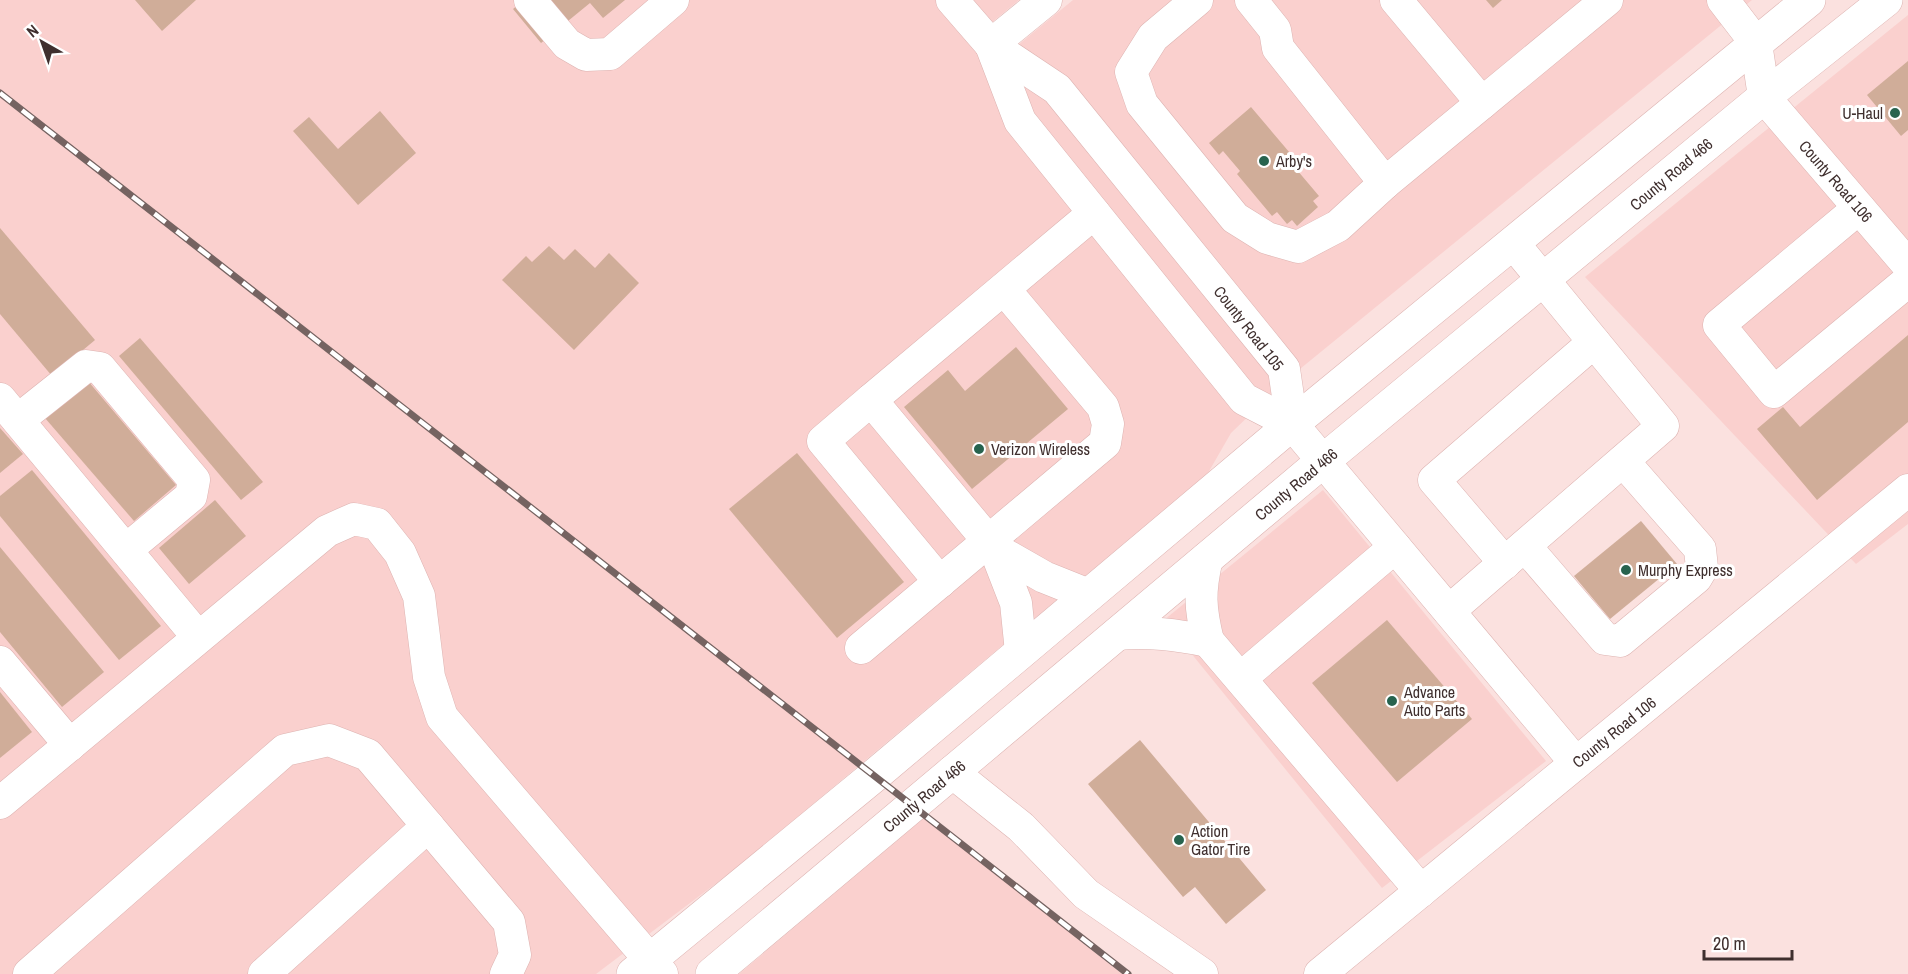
<svg xmlns="http://www.w3.org/2000/svg" width="1908" height="974" viewBox="0 0 1908 974" font-family="'Archivo Narrow',sans-serif">
	<style>
		.built { fill: #fad0ce }
		.building { fill: #d0ad99 }
		.lines { fill: none; stroke-linecap: round; stroke-linejoin: round }
		.minor-casing { stroke: #ddb3b1; stroke-width: 33 }
		.major-casing { stroke: #ddb3b1; stroke-width: 34 }
		.minor { stroke: #fff; stroke-width: 32 }
		.major { stroke: #fff; stroke-width: 33 }
		.rail-casing { stroke: #756361; stroke-width: 7 }
		.rail { stroke: #fff; stroke-width: 4.5; stroke-dasharray: 14; stroke-linecap: butt }
		.poi-dot { fill: #27634e; stroke: #fff; stroke-width: 2 }
		.labels { text-anchor: middle; dominant-baseline: central; stroke-width: 6; stroke-linejoin: round; paint-order: stroke }
		.poi-label { font-size: 16px; fill: #3f2f2e; stroke: #fff; text-anchor: start }
		.street-label { font-size: 16px; fill: #3f2f2e; stroke: #fff }
	</style>
	<rect width="100%" height="100%" fill="#fbe1df"/>
	<g class="built">
		<polygon points="0,0 1019,0 968,42 990,68 1073,0 1752,0 1284,382 1231,433 1208,473 739,866 596,974 0,974"/>
		<polygon points="1908,15 1908,524 1856,564 1585,277"/>
		<polygon points="1323,490 1546,761 1382,888 1164,620"/>
		<polygon points="925,817 1122,974 739,974"/>
	</g>
	<g class="building">
		<polygon points="135,0 196,0 162,31"/>
		<polygon points="524,0 625,0 603,18 590,3 541,43 513,9"/>
		<polygon points="1486,0 1502,0 1493,8"/>
		<polygon points="1908,61 1908,130 1901,136 1867,95"/>
		<polygon points="1251,107 1301,166 1297,170 1319,196 1313,201 1318,207 1297,226 1292,220 1287,224 1277,212 1272,216 1237,174 1240,171 1223,151 1219,155 1209,143"/>
		<polygon points="380,111 416,153 358,205 293,131 309,117 338,149"/>
		<polygon points="0,228 95,340 52,376 0,314"/>
		<polygon points="549,246 564,260 575,249 595,268 609,253 639,283 574,350 502,280 526,256 532,262"/>
		<polygon points="1908,335 1908,422 1817,500 1757,429 1783,407 1800,427"/>
		<polygon points="140,338 263,482 241,500 119,356"/>
		<polygon points="1016,347 1068,409 972,489 904,407 948,370 965,391"/>
		<polygon points="88,381 176,485 134,521 45,418"/>
		<polygon points="0,428 23,454 0,473"/>
		<polygon points="797,453 904,582 837,638 729,509"/>
		<polygon points="32,470 161,626 119,660 0,516 0,496"/>
		<polygon points="215,500 246,536 189,584 159,548"/>
		<polygon points="1641,521 1677,564 1610,619 1574,576"/>
		<polygon points="0,547 104,672 62,707 0,632"/>
		<polygon points="1387,620 1472,719 1397,782 1312,683"/>
		<polygon points="0,692 32,732 0,758"/>
		<polygon points="1140,740 1266,890 1226,924 1195,887 1183,897 1088,784"/>
	</g>
	<g class="lines">
		<g class="minor-casing">
			<g id="minor">
				<polyline points="530,0 567,44 586,55 610,54 673,0"/>
				<polyline points="952,0 991,45 1057,89 1284,369 1292,424"/>
				<polyline points="1197,0 1153,37 1131,72 1142,104 1235,218 1267,238 1298,247 1338,226 1385,183"/>
				<polyline points="1251,0 1275,30 1278,48 1385,183 1607,0"/>
				<polyline points="1396,0 1482,103"/>
				<polyline points="1723,0 1756,43 1764,97 1908,265"/>
				<polyline points="991,45 1020,121 1244,399 1292,424 1576,763"/>
				<polyline points="991,45 1046,0"/>
				<polyline points="1859,208 1719,325 1774,392 1908,281"/>
				<polyline points="0,399 198,637"/>
				<polyline points="871,400 823,441 940,582"/>
				<polyline points="18,420 86,366 100,368 194,480 191,496 126,550"/>
				<polyline points="1525,546 1605,639 1620,641 1696,578 1702,568 1700,549 1623,461"/>
				<polyline points="995,549 871,400 1094,213"/>
				<polyline points="1505,563 1434,480 1594,342"/>
				<polyline points="1449,611 1663,426 1513,243"/>
				<path d="M 1117,634 C 1149,631 1177,635 1208,641 C 1200,608 1199,592 1207,558"/>
				<polyline points="1208,641 1421,891"/>
				<polyline points="861,648 1105,443 1108,424 1103,407 1004,289"/>
				<polyline points="1021,652 1016,603 995,549 1044,577 1089,595"/>
				<polyline points="0,662 70,745"/>
				<polyline points="1241,678 1395,547"/>
				<polyline points="952,772 1021,827 1086,894 1202,974"/>
				<polyline points="0,803 327,531 354,519 377,524 400,553 419,596 429,677 442,717 662,974"/>
				<polyline points="29,974 285,750 329,740 368,755 509,922 515,955 506,974"/>
				<polyline points="264,974 428,826"/>
				<polyline points="1320,974 1908,490"/>
			</g>
		</g>
		<g class="major-casing">
			<g id="major">
				<polyline points="633,974 875,775 1292,424 1809,0"/>
				<polyline points="712,974 1323,461 1764,97 1886,0"/>
			</g>
		</g>
		<use href="#minor" class="minor"/>
		<use href="#major" class="major"/>
		<g class="rail-casing">
			<polyline id="rail" points="0,93 1128,974"/>
		</g>
		<use href="#rail" class="rail"/>
	</g>
	<g class="poi-dot">
		<circle cx="1895" cy="113" r="6"/>
		<circle cx="1264" cy="161" r="6"/>
		<circle cx="979" cy="449" r="6"/>
		<circle cx="1626" cy="570" r="6"/>
		<circle cx="1392" cy="701" r="6"/>
		<circle cx="1179" cy="840" r="6"/>
	</g>
	<g class="labels">
		<g class="poi-label">
			<text x="1883" y="113" text-anchor="end">U-Haul</text>
			<text x="1276" y="161">Arby's</text>
			<text x="991" y="449">Verizon Wireless</text>
			<text x="1638" y="570">Murphy Express</text>
			<text x="1404" y="692">Advance<tspan x="1404" dy="18">Auto Parts</tspan></text>
			<text x="1191" y="831">Action<tspan x="1191" dy="18">Gator Tire</tspan></text>
		</g>
		<g class="street-label">
			<text transform="translate(1671 174) rotate(-40)">County Road 466</text>
			<text transform="translate(1836 181) rotate(49)">County Road 106</text>
			<text transform="translate(1249 328) rotate(52)">County Road 105</text>
			<text transform="translate(1296 484) rotate(-40)">County Road 466</text>
			<text transform="translate(1614 732) rotate(-39)">County Road 106</text>
			<text transform="translate(924 796) rotate(-40)">County Road 466</text>
		</g>
	</g>
	<g transform="translate(42 42) rotate(320)" stroke="#ffffff" stroke-width="4.5" paint-order="stroke">
	<path d="M0-4.5L10 22L0 15L-10 22Z" fill="#3f2f2e"/>
	<text y="-9" font-size="16" font-weight="bold" text-anchor="middle" fill="#3f2f2e">N</text>
	</g>
	<path d="M1704 950v9h88v-9" fill="none" stroke="#3f2f2e" stroke-width="3"/>
	<text x="1713" y="950" font-size="18" fill="#3f2f2e" stroke="#ffffff" stroke-width="4.5" paint-order="stroke">20 m</text>
</svg>
